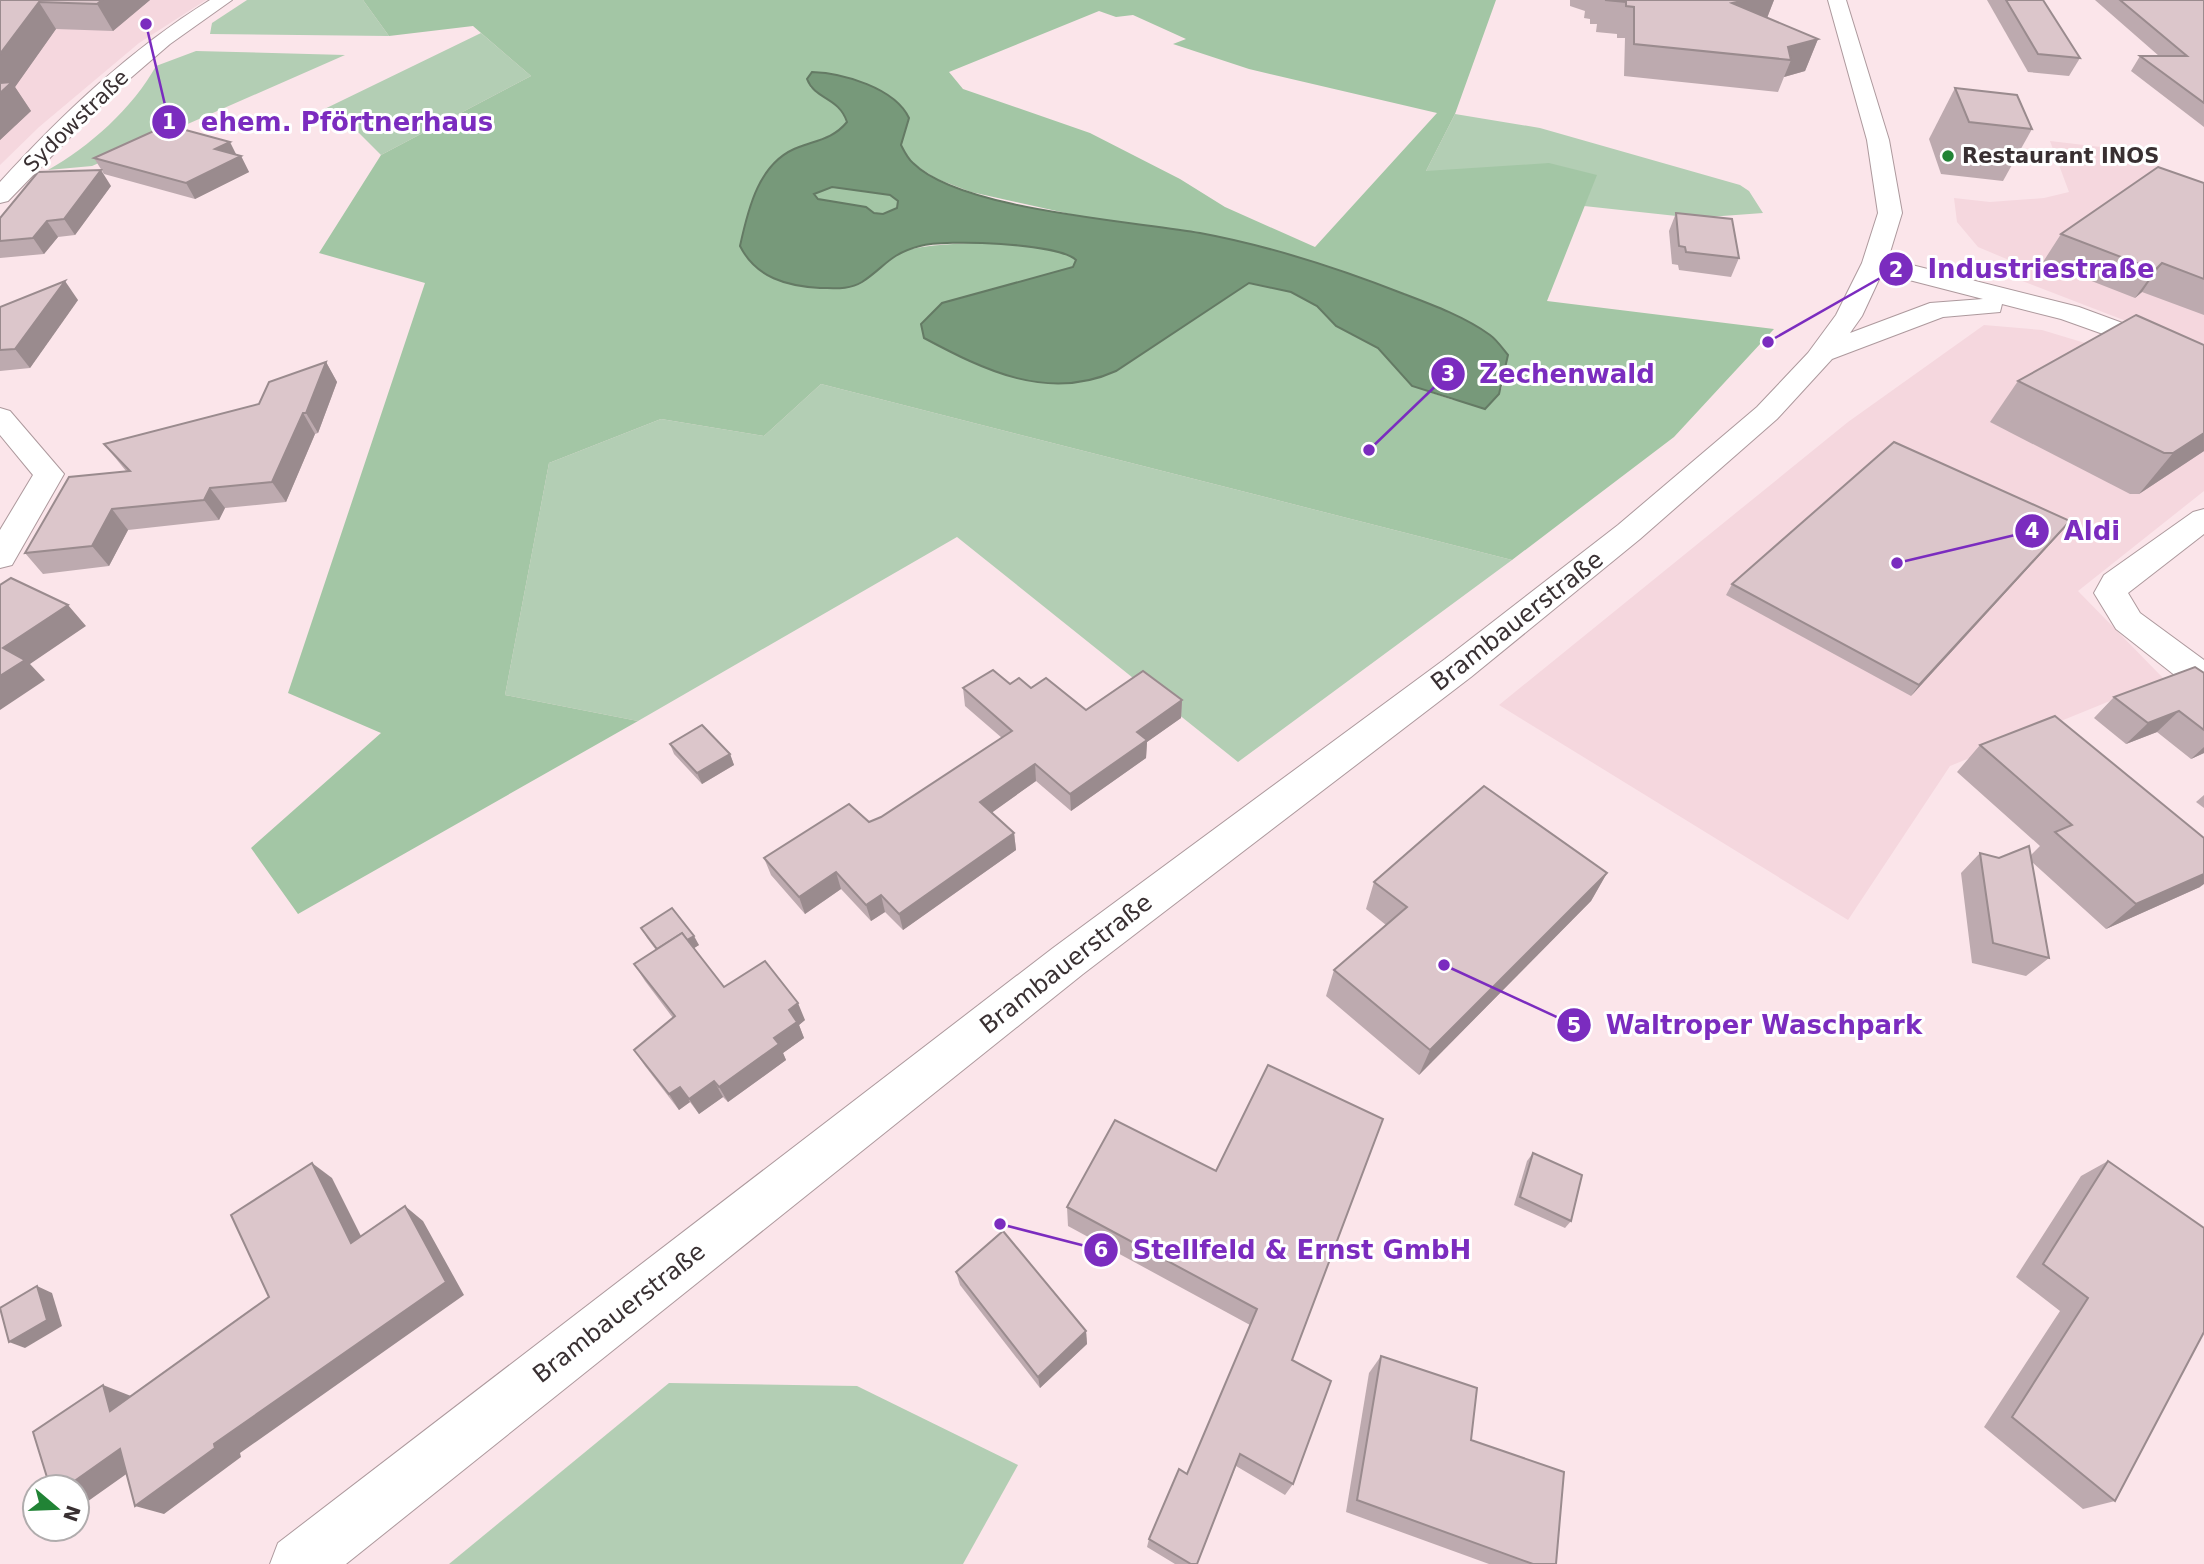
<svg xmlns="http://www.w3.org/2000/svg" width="2204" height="1564" viewBox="0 0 2204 1564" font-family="'DejaVu Sans',sans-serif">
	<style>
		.built { fill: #f5d7de }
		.green { fill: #b3ceb4 }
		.forest { fill: #a3c6a5; fill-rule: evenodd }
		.water { fill: #77997a; stroke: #647a64; stroke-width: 2; fill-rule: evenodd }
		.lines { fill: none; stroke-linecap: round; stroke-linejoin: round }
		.minor-casing { stroke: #ad999d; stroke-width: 2 }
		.secondary-casing { stroke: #ad999d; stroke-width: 2 }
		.minor { fill: #fff; fill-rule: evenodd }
		.secondary { fill: #fff; fill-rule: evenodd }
		.wall { fill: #bdaaaf }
		.shaded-wall { fill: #9a8b8e }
		.building { fill: #dcc6cb; stroke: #9a8b8e; stroke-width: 2 }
		.poi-dot { fill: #218335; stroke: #fff; stroke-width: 2.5 }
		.labels { text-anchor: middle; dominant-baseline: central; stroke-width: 6; stroke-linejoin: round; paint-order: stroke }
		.far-street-label { font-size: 21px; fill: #393032; stroke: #fff }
		.far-poi-label { font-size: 21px; font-weight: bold; fill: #393032; stroke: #fff; text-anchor: start }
		.street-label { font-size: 24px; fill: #393032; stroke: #fff }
		.leader { fill: none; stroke: #7b2cbf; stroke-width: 2.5 }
		.callout-dot { fill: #7b2cbf; stroke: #fff; stroke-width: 2.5 }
		.mark-label { font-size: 21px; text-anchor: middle; font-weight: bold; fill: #fff }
		.callout-label { font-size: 26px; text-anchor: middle; font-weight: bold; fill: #7b2cbf; stroke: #fff; stroke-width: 6; stroke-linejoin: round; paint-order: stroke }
	</style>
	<rect width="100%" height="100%" fill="#fbe5ea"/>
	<g class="built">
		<polygon points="0,0 206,0 139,43 39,127 0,165"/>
		<polygon points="2050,141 2118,149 2171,173 2204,184 2204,351 2017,279 2028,268 1978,247 1957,222 1954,198 1990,202 2044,198 2069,192"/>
		<polygon points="1984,325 2042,330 2188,374 2204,383 2204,491 2078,591 2164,679 1950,766 1848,920 1499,705 1848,422"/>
	</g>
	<g class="green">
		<polygon points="247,0 363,0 389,36 210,34 212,23"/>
		<polygon points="481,33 531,76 381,155 358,132 308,117"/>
		<path d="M 196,51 L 345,55 L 92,166 L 48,170 C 89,147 133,108 156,66 Z"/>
		<polygon points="1455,114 1540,128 1740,185 1749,191 1763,213 1695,218 1584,206 1596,175 1426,171"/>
		<polygon points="821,384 1512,560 1238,762 957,537 638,721 505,695 549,463 661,419 764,436"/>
		<polygon points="669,1383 857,1386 1018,1465 963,1564 449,1564"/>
	</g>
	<g class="forest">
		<path d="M 363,0 L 1496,0 L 1455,114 L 1426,171 L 1549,163 L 1597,175 L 1547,301 L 1774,329 L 1674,437 L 1512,560 L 821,384 L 764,436 L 661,419 L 549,463 L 505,695 L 638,721 L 298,914 L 251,848 L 381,733 L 288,693 L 425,283 L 319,253 L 381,155 L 531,76 L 473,26 L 389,36 ZM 1099,11 L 1116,17 L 1133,15 L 1186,39 L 1173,44 L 1249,69 L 1437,113 L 1315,247 L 1225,207 L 1180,179 L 1090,133 L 963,89 L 949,72 ZM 810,87 L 909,118 L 901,145 L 912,163 L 937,179 L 971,192 L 1097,220 L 1200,233 L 1504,382 L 1499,394 L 1491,403 L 1453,400 L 1412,386 L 1378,348 L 1336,326 L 1317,306 L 1291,292 L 1249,283 L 1232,292 L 1116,371 L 942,303 L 1073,267 L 1077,260 C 1053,238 922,239 893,255 C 882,261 871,274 861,283 L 740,246 C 748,209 759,161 799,147 C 818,140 834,137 847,122 L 842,108 Z"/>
		<polygon points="832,187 890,195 898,201 897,208 883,214 874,213 865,207 818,199 814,194"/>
	</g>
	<path class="water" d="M 812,72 C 843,73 895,88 909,118 L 901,145 C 904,151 908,159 913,163 C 960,210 1132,221 1200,233 C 1270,246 1338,268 1404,294 C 1433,305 1465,317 1490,335 C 1497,340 1503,349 1508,355 L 1499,394 L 1485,409 L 1412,386 L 1378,348 L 1336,326 L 1317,306 L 1291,292 L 1249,283 L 1116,371 C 1048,402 984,370 924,338 L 921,324 L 942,303 L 1073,267 L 1076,260 C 1059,243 945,239 920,246 C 889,254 885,267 862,282 C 849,290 834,288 820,288 C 787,286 756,278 740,246 C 748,209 759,161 799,147 C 818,140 834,138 847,122 C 839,97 815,100 807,79 ZM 832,187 L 890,195 L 898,201 L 897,208 L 883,214 L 874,213 L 866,207 L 818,199 L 814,194 Z"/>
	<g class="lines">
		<g class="minor-casing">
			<g id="minor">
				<path d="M 210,0 L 232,0 L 170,44 L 112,94 L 8,201 L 0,203 L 0,182 C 63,113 131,49 210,0 Z"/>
				<polygon points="0,408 10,411 64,474 12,565 0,568 0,530 33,475 0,435"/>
				<polygon points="2204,509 2204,534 2128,593 2140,613 2204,660 2204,692 2191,688 2116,629 2094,593 2104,575 2193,512"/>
			</g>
		</g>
		<g class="secondary-casing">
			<path id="secondary" d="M 1828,0 L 1846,0 L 1889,140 L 1902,213 L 1888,259 L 2079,307 L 2204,353 L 2204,370 L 2061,319 L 2002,304 L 2000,312 L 1943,317 L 1832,359 L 1777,419 L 1640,539 L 1471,677 L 1083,974 L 346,1564 L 270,1564 L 278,1543 L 1053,948 L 1445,659 L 1618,525 L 1757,407 L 1808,353 L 1836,315 L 1862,263 L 1878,213 L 1867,140 ZM 1882,273 L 1983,299 L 1930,303 L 1850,333 L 1862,316 Z"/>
		</g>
		<use href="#minor" class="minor"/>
		<use href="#secondary" class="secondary"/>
	</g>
	<g class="wall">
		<polygon points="0,0 150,0 113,31 56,29 15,87 31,111 0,140"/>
		<polygon points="1570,0 1774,0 1767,18 1818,39 1805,71 1784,77 1778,92 1624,76 1625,38 1617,38 1617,34 1596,32 1597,24 1590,24 1590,19 1584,18 1585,11 1570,6"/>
		<polygon points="1987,0 2043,0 2080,58 2069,76 2028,72"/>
		<polygon points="2095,0 2204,0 2204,127 2131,71 2140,56 2159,56"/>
		<polygon points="1955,88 2032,129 2003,181 1941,174 1929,139"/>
		<polygon points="237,155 241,156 249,172 195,199 104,174 94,158"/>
		<polygon points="2204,183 2204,315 2142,292 2135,298 2043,262 2061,234"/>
		<polygon points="111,186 75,235 58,237 44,254 0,258 0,218"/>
		<polygon points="1676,213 1739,258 1731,277 1679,270 1678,265 1672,264 1669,231"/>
		<polygon points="78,300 30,368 0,371 0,307"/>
		<polygon points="2204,345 2204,451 2139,494 2130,494 1990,422 2018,381"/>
		<polygon points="326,362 337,382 318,433 315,434 286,502 225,508 219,520 128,530 109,566 43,574 25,553 126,471 104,444 259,404"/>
		<polygon points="2061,532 1911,696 1726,595 1732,584"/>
		<polygon points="2204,673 2204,753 2191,759 2157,732 2126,744 2094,718 2114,697"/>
		<polygon points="1010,684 1031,688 1086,710 1182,700 1181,718 1147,742 1146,758 1071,811 1036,781 992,812 1014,833 1016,850 903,930 885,912 871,921 841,889 805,914 771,875 764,858 869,822 881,817 1002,738 965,706 963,688"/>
		<polygon points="670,744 730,754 734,765 702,784 674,754"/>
		<polygon points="1980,745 2200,887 2106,929 2031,861 2049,958 2026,976 1972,963 1961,873 1980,853 1999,858 2030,856 2040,846 1957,772"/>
		<polygon points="2204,795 2204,808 2196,802"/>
		<polygon points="1607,873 1591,901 1419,1075 1326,996 1334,970 1386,925 1366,909 1374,882"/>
		<polygon points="641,928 699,945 694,948 724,987 805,1020 799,1025 804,1038 783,1053 786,1060 728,1102 723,1097 699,1114 690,1102 679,1110 645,1066 634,1050 673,1018 645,981 634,964 656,950 647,938"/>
		<polygon points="1533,1153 1571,1221 1565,1228 1514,1205 1527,1161"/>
		<polygon points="2108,1161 2115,1501 2083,1509 1984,1427 2060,1311 2016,1277 2081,1176"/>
		<polygon points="1216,1171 1292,1360 1293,1484 1285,1495 1236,1466 1197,1564 1175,1564 1147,1547 1149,1539 1187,1474 1250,1325 1068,1226 1067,1207"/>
		<polygon points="956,1272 1086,1331 1087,1344 1040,1388 960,1285"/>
		<polygon points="1381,1356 1471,1440 1556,1564 1489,1564 1346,1512 1369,1373"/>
	</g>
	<g class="shaded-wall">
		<polygon points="102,0 150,0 113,31 97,4"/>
		<polygon points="1746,0 1774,0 1765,23 1732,3"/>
		<polygon points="39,2 56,29 15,87 31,111 0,140 0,54"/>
		<polygon points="1818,39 1805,71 1784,77 1791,60 1788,47"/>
		<polygon points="230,142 238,158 215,149"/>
		<polygon points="241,156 249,172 195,199 186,183"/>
		<polygon points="101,170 111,186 75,235 64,219"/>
		<polygon points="47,221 58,237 44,254 33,238"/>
		<polygon points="2162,263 2142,292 2135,298 2155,270"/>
		<polygon points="65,281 78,300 30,368 15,349"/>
		<polygon points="326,362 337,382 318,433 306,413"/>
		<polygon points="303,413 315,434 286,502 272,482"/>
		<polygon points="2204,433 2204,451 2139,494 2173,453"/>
		<polygon points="210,488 225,508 219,520 204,500"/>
		<polygon points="112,509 128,530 109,566 92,546"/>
		<polygon points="2070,521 2061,532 1911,696 1919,685"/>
		<polygon points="68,605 86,626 30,664 45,680 0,710 0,676 3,648"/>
		<polygon points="1182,700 1181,718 1147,742 1146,758 1071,811 1070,794 1137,732"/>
		<polygon points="2179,711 2157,732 2126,744 2148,723"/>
		<polygon points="2204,747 2204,753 2191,759"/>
		<polygon points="730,754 734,765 702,784 697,773"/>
		<polygon points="1035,764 1036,781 983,819 980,802"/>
		<polygon points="1014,833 1016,850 903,930 899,914"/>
		<polygon points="836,872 841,889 805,914 799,897"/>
		<polygon points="1607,873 1591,901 1419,1075 1430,1050"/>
		<polygon points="2204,874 2204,884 2200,887 2106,929 2136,904"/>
		<polygon points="881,895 885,912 871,921 866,905"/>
		<polygon points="694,936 699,945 667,965 662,955"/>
		<polygon points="798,1003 805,1020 799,1025 804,1038 783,1053 786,1060 728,1102 719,1087 774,1038 789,1010"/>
		<polygon points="714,1081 723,1097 699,1114 689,1099"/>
		<polygon points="680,1087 690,1102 679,1110 669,1094"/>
		<polygon points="312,1163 332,1178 371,1256 351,1243"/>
		<polygon points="405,1206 423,1221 464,1295 240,1453 241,1457 164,1514 135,1506 214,1444"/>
		<polygon points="37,1286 52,1293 62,1326 25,1348 9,1342"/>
		<polygon points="1086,1331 1087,1344 1040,1388 1038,1377"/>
		<polygon points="103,1385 131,1396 110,1411"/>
		<polygon points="120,1449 149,1458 84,1504 77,1502 77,1487 66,1487"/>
	</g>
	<g class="building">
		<polygon points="0,0 102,0 97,4 39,2 0,54"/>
		<polygon points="1605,0 1746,0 1732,3 1818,39 1788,47 1791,60 1634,44 1634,7 1626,6 1626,2"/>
		<polygon points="2006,0 2043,0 2080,58 2038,54"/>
		<polygon points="2120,0 2204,0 2204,103 2140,56 2187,56"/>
		<polygon points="12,82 0,93 0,83"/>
		<polygon points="1955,88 2017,95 2032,129 1969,122"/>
		<polygon points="167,125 230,142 215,149 241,156 186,183 94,158"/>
		<polygon points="2158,167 2204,183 2204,279 2162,263 2155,270 2061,234"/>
		<polygon points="101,170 64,219 47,221 33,238 0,241 0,218 38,172"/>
		<polygon points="1676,213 1732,219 1739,258 1686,252 1685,247 1679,246"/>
		<polygon points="65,281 15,349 0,350 0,307"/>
		<polygon points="2136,315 2204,345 2204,433 2173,453 2164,453 2018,381"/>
		<polygon points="326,362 306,413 303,413 272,482 210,488 204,500 112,509 92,546 25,553 69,477 130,471 104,444 259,404 269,382"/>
		<polygon points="1894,442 2070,521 1919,685 1732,584"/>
		<polygon points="11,578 68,605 3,648 25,660 0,676 0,585"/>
		<polygon points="2195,667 2204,673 2204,730 2179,711 2148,723 2114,697"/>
		<polygon points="993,670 1010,684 1019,678 1031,688 1046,678 1086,710 1143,671 1182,700 1137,732 1147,740 1070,794 1035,764 980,802 1014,833 899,914 881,895 866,905 836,872 799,897 764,858 849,804 869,822 881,817 1012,731 963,688"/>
		<polygon points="2055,716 2204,838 2204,874 2136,904 2055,832 2072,825 1980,745"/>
		<polygon points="702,725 730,754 697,773 670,744"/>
		<polygon points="1484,786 1607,873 1430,1050 1334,970 1407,907 1374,882"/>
		<polygon points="2029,846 2049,958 1993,943 1980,853 1999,858"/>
		<polygon points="672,908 694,936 687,940 682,933 657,949 641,928"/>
		<polygon points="682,933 724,987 765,961 798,1003 789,1010 797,1022 774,1038 779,1044 719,1087 714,1081 689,1099 680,1087 669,1094 634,1050 675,1016 634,964"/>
		<polygon points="1268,1065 1383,1119 1292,1360 1331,1381 1293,1484 1240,1454 1197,1564 1191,1564 1149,1539 1179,1469 1187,1474 1257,1309 1067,1207 1115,1120 1216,1171"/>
		<polygon points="1533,1153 1582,1175 1571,1221 1520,1197"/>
		<polygon points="2108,1161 2204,1228 2204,1332 2115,1501 2012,1417 2088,1298 2043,1264"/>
		<polygon points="312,1163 351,1243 405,1206 446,1282 214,1444 215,1448 135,1506 120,1449 66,1487 50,1487 33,1432 103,1385 110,1411 269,1297 231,1215"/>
		<polygon points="1003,1231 1086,1331 1038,1377 956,1272"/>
		<polygon points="37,1286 47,1320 9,1342 0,1308"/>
		<polygon points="1381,1356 1477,1388 1471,1440 1564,1472 1556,1564 1533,1564 1357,1500"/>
	</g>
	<circle class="poi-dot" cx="1948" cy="156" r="7"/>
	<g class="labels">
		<g class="far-street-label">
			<text transform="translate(76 121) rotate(-44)">Sydowstraße</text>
		</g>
		<g class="far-poi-label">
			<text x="1962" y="156">Restaurant INOS</text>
		</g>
		<g class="street-label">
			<text transform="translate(1517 621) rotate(-38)">Brambauerstraße</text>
			<text transform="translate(1066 964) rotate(-38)">Brambauerstraße</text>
			<text transform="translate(619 1313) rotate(-38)">Brambauerstraße</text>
		</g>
	</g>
	<path class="leader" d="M146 24L169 122M1768 342L1896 269M1369 450L1448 374M1897 563L2032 531M1444 965L1574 1025M1000 1224L1101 1250"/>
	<g class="callout-dot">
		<circle cx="146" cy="24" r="7"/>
		<circle cx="1768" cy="342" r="7"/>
		<circle cx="1369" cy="450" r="7"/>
		<circle cx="1897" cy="563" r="7"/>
		<circle cx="1444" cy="965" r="7"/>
		<circle cx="1000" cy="1224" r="7"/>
		<circle cx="169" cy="122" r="18"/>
		<circle cx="1896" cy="269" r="18"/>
		<circle cx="1448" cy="374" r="18"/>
		<circle cx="2032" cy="531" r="18"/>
		<circle cx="1574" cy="1025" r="18"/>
		<circle cx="1101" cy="1250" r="18"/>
	</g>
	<g class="mark-label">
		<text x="169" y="129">1</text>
		<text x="1896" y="277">2</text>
		<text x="1448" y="381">3</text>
		<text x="2032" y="538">4</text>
		<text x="1574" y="1033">5</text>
		<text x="1101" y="1257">6</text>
	</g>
	<g class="callout-label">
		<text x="347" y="131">ehem. Pförtnerhaus</text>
		<text x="2041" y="278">Industriestraße</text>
		<text x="1567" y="383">Zechenwald</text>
		<text x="2092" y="540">Aldi</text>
		<text x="1764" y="1034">Waltroper Waschpark</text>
		<text x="1302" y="1259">Stellfeld &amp; Ernst GmbH</text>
	</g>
	<g transform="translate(56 1508) rotate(109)"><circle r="33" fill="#ffffff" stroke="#b0acad" stroke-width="2"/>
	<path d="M0-5L12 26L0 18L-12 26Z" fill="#218335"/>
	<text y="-10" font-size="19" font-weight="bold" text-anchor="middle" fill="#393032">N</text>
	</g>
</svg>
